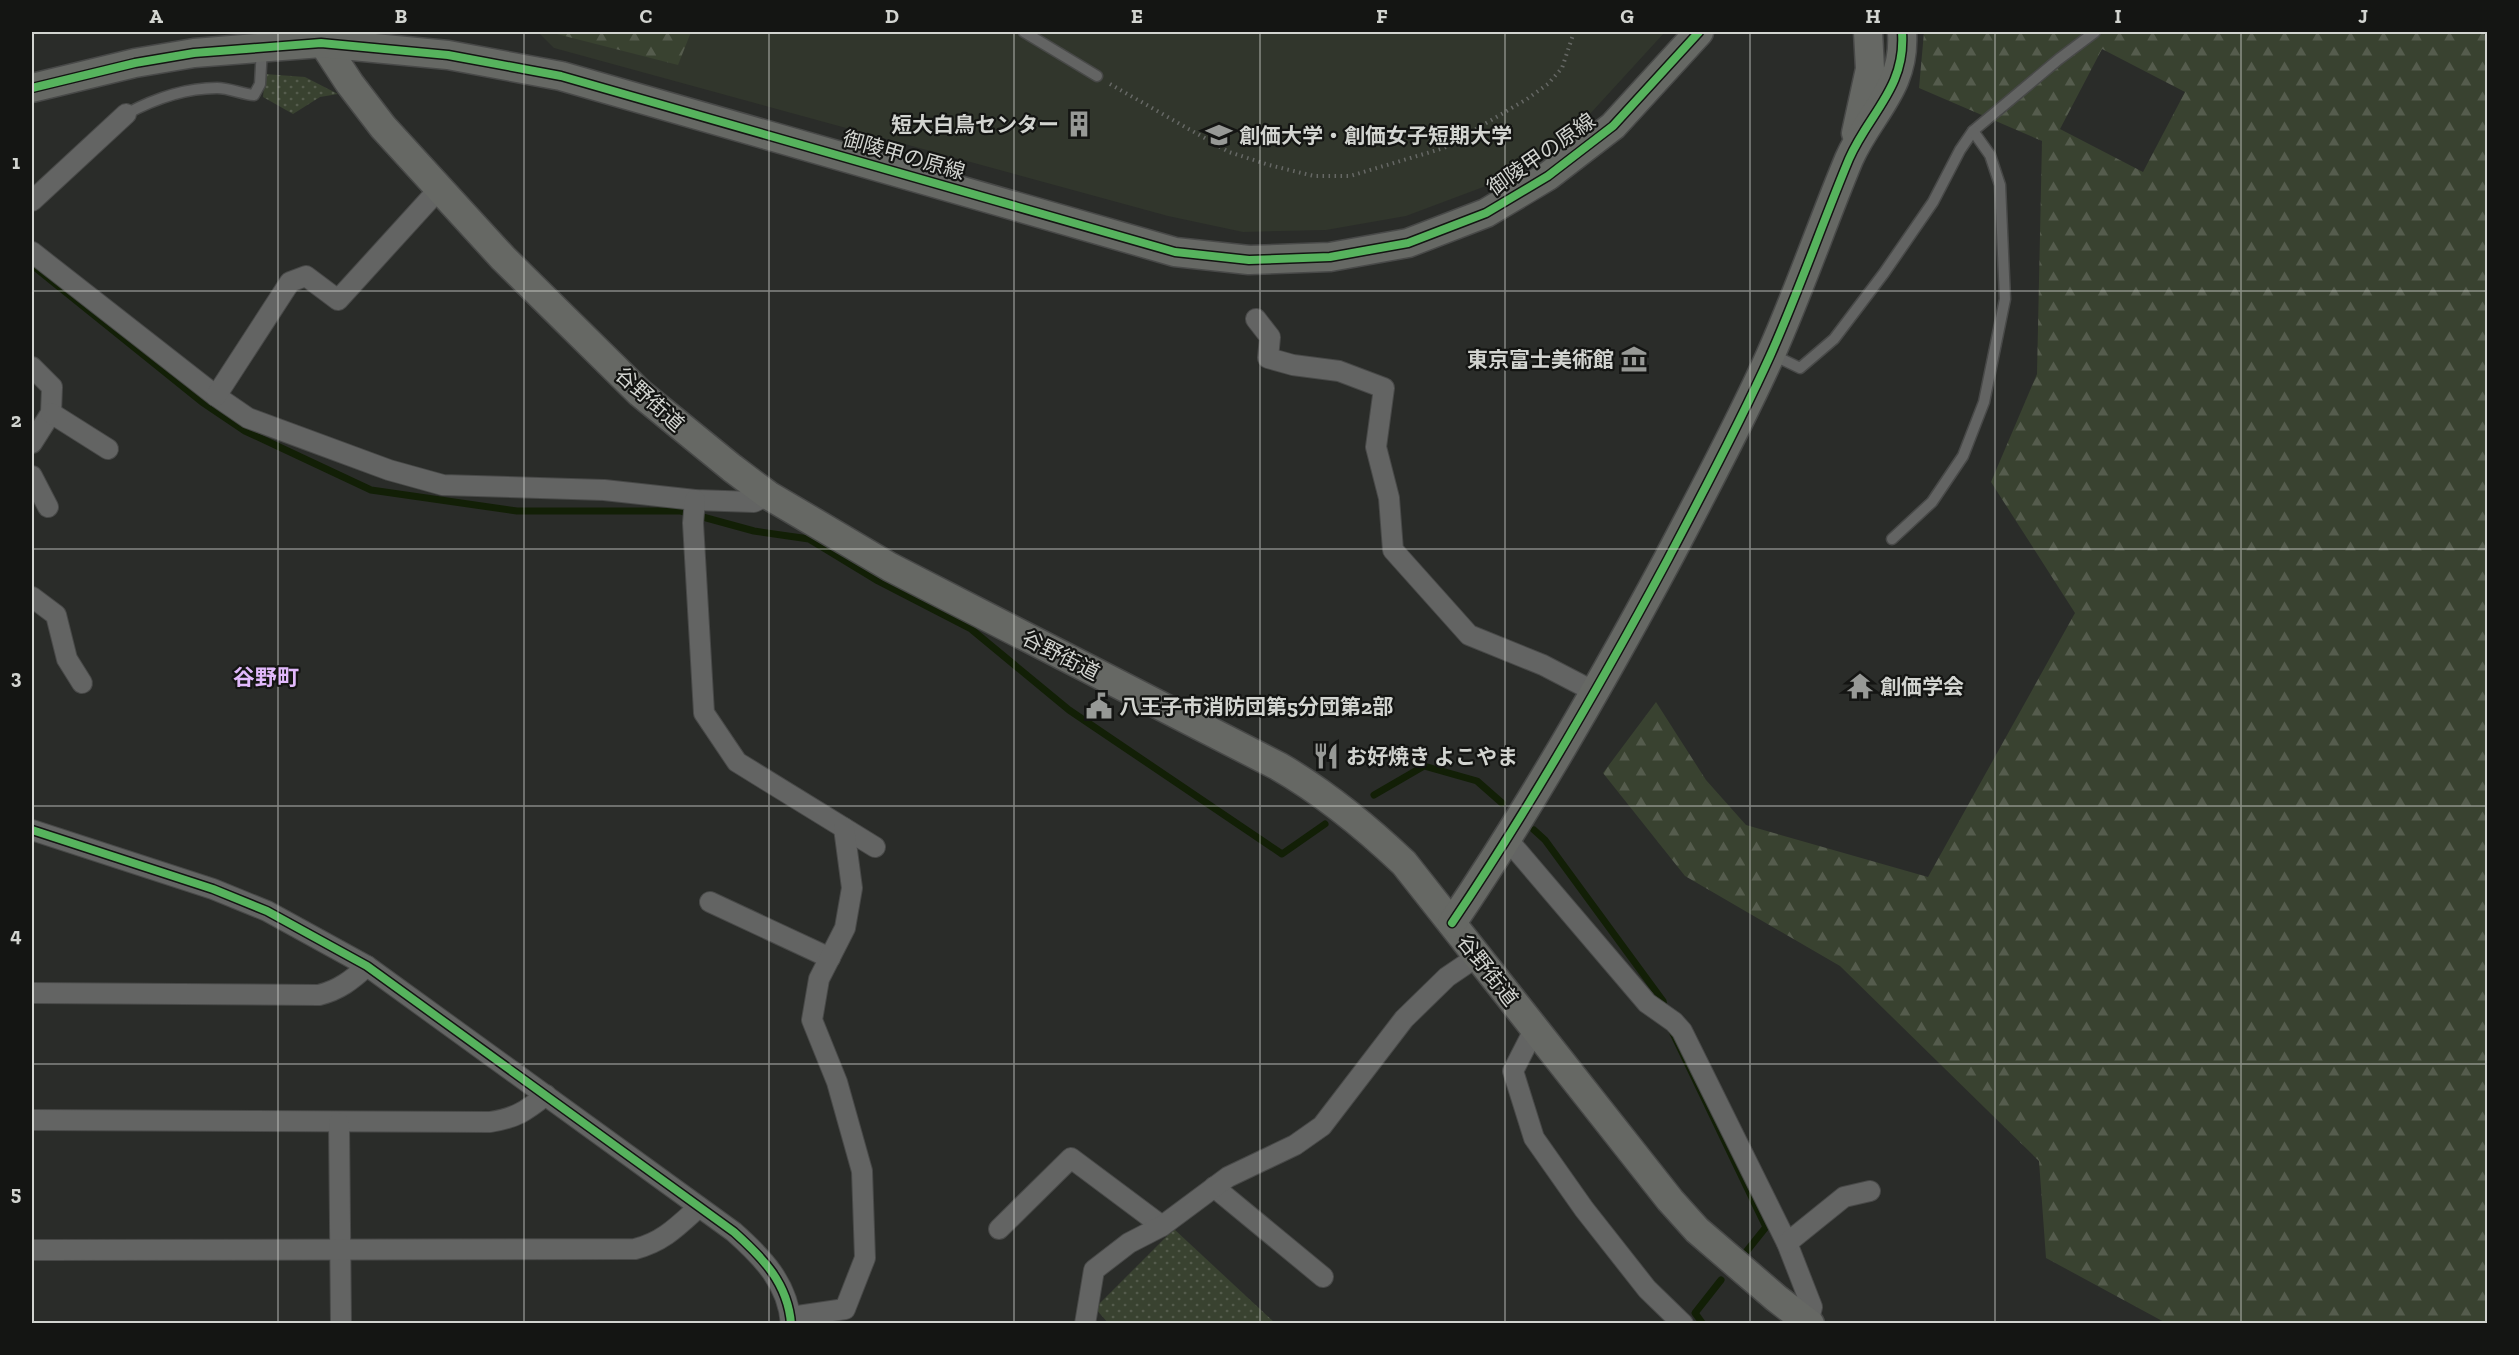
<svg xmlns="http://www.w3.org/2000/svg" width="2519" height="1355" viewBox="0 0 2519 1355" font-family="'Zilla Slab','Noto Sans JP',serif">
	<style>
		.built { fill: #31362c }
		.grass { fill: url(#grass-dots) }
		.forest { fill: url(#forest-firs); fill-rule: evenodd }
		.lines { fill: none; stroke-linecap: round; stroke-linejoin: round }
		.stream { stroke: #121f06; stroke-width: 7 }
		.lane-casing { stroke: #484948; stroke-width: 13 }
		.street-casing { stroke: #484948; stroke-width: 22 }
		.secondary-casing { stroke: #484948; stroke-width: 31 }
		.path { stroke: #666865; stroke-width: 4; stroke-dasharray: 1.5 4.5; stroke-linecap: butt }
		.lane { stroke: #636463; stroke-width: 10 }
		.street { stroke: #636463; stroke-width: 20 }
		.secondary { stroke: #666864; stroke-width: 28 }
		.cycleway-casing { stroke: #141513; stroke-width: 11 }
		.cycleway { stroke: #56b35d; stroke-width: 8 }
		.grid { fill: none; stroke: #d2d4d0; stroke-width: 1.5; stroke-opacity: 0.55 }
		.labels { text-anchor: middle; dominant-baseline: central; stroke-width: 4.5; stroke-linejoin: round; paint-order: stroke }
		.poi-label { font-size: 21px; font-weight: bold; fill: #d2d4d0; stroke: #141513; text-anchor: start }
		.street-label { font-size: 21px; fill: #d2d4d0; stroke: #141513 }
		.neighbourhood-label { font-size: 22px; font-weight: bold; fill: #e1b9fb; stroke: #141513 }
		.neatline { fill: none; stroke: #d2d4d0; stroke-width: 2 }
		.grid-label { font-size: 20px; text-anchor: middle; font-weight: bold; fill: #d2d4d0 }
	</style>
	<defs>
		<pattern id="grass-dots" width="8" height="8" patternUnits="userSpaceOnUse" patternTransform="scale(1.5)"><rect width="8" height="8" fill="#394230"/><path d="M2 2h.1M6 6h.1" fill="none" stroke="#555c4d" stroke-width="1.8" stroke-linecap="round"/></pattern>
		<pattern id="forest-firs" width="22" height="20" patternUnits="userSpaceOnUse" patternTransform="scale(1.5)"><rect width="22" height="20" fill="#394230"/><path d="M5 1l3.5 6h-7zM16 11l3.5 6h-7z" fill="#555c4d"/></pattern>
	</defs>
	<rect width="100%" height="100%" fill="#2a2c29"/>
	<polygon class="built" points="538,32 1665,32 1589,115 1537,156 1486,186 1406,216 1326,230 1243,232 1168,216 554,48"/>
	<g class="grass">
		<polygon points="265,74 305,77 338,94 320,97 293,114 263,97"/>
		<polygon points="1174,1229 1275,1323 1108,1323 1095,1308"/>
	</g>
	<g class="forest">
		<polygon points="549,32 691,32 678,65"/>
		<path d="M 1924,32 L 2487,32 L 2487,1323 L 2166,1323 L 2046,1258 L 2039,1161 L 1840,966 L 1685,876 L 1603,773 L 1656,702 L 1706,780 L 1746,825 L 1928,877 L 2075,613 L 1991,482 L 2037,374 L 2042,141 L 1919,88 ZM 2102,49 L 2185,92 L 2143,172 L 2060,129 Z"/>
	</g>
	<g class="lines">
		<g class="stream">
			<polyline points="32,265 202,402 245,431 371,490 517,511 681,511 754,531 809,539 878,581 971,629 1069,710 1282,854 1325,824"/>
			<polyline points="1374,795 1424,766 1477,781 1502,803"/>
			<polyline points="1534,830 1545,840 1663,1001 1665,1011"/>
			<polyline points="1669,1025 1766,1227 1746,1252"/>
			<polyline points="1703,1324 1695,1313 1721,1280"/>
		</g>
		<g class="lane-casing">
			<g id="lane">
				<polyline points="1024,32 1097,76"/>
				<path d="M 126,114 C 154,99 184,88 217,88 C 229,88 242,94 254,95 L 260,84 L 262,48"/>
				<polyline points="1771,354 1800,368 1834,339 1884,273 1933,202 1960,150 1973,131 2059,59 2095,32"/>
				<polyline points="1892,539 1932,502 1963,456 1984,402 2005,299 2000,185 1990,155 1973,131"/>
			</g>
		</g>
		<g class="street-casing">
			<g id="street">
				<polyline points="32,201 126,114"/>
				<polyline points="32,252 216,396 248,418 389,470 443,485 604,490 695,500 754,502 768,495"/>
				<polyline points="1256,319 1270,337 1268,358 1293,365 1339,371 1384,388 1376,447 1389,498 1393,550 1469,635 1543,665 1595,692"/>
				<polyline points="32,367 52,387 51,413 32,443"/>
				<polyline points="216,396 290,282 306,276 338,300 439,189"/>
				<polyline points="51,413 108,449"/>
				<polyline points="32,476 48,507"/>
				<polyline points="695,500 693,523 704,713 737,762 875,847"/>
				<polyline points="32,597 56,615 67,659 82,683"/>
				<path d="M 32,830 L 213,889 L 267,911 L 367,966 L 734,1232 C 762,1257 788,1283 791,1324"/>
				<polyline points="1508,840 1647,1003 1674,1022 1682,1031 1787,1243 1812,1307 1808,1324"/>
				<polyline points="710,902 830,958"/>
				<path d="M 32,993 L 319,995 C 339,990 352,980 367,966"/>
				<polyline points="1534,1030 1513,1071 1534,1138 1584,1209 1647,1289 1683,1324"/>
				<path d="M 32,1120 L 490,1122 C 516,1118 526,1111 546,1095"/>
				<polyline points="339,1123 341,1324"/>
				<polyline points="1214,1187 1323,1277"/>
				<polyline points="999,1229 1071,1158 1162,1226"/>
				<polyline points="1787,1243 1844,1197 1870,1191"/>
				<path d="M 32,1250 L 635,1249 C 663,1242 678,1226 699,1207"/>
				<polyline points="791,1317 845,1309 865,1258 862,1171 837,1082 812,1020 819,979 845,928 852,888 844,828"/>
				<polyline points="1085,1324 1094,1270 1129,1243 1162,1226 1228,1177 1295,1145 1322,1126 1404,1019 1447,977 1478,956"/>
			</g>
		</g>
		<g class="secondary-casing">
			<g id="secondary">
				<path d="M 316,32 L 350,84 L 383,127 L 503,258 L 640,393 L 732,468 L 768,495 L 890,567 L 1278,766 C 1325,793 1364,825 1404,863 L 1670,1200 L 1697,1230 L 1776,1298 L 1810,1324"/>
				<polyline points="32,88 135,63 194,53 321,43 448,55 561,76 1175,252 1249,260 1330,257 1408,243 1486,213 1548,176 1613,126 1699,32"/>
				<polyline points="1856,133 1870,69 1868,32"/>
				<path d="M 1452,923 C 1531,806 1601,684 1668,559 C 1703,492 1739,425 1770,356 C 1799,291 1822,224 1849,159 C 1869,113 1906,88 1902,32"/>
			</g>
		</g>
		<polyline class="path" points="1110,84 1229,152 1269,165 1314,176 1350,176 1444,148 1527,99 1548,84 1562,68 1574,32"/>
		<use href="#lane" class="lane"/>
		<use href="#street" class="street"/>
		<use href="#secondary" class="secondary"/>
		<g class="cycleway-casing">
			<g id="cycleway">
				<polyline points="32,88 135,63 194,53 321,43 448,55 561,76 1175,252 1249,260 1330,257 1408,243 1486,213 1548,176 1613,126 1699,32"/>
				<path d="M 32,830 L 213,889 L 267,911 L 367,966 L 734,1232 C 762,1257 788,1283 791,1324"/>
				<path d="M 1452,923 C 1531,806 1601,684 1668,559 C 1703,492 1739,425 1770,356 C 1799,291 1822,224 1849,159 C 1869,113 1906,88 1902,32"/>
			</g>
		</g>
		<use href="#cycleway" class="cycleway"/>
	</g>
	<path class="grid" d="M 278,32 L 278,1324M 524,32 L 524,1324M 769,32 L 769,1324M 1014,32 L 1014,1324M 1260,32 L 1260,1324M 1505,32 L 1505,1324M 1750,32 L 1750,1324M 1995,32 L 1995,1324M 2241,32 L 2241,1324M 32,291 L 2488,291M 32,549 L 2488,549M 32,806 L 2488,806M 32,1064 L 2488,1064"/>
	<defs>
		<g id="building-bare" transform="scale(2.07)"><path d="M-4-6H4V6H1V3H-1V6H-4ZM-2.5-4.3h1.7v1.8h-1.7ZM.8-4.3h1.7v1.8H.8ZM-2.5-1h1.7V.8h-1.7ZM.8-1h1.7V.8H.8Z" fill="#979996" stroke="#141513" stroke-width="2.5" paint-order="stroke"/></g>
		<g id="university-bare" transform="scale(2.07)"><path d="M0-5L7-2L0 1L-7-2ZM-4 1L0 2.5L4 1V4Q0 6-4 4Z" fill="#979996" stroke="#141513" stroke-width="2.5" paint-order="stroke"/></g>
		<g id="museum-bare" transform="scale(2.07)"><path d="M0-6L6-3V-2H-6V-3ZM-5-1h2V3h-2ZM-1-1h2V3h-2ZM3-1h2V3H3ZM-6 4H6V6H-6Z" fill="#979996" stroke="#141513" stroke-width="2.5" paint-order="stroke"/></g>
		<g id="temple-bare" transform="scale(2.07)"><path d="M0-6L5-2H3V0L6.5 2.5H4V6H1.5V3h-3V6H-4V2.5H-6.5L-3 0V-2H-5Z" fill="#979996" stroke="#141513" stroke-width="2.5" paint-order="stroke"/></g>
		<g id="civic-bare" transform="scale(2.07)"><path d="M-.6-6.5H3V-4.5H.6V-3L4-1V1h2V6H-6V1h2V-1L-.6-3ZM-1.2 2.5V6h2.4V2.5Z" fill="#979996" stroke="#141513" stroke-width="2.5" paint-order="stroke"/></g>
		<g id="restaurant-bare" transform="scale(2.07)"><path d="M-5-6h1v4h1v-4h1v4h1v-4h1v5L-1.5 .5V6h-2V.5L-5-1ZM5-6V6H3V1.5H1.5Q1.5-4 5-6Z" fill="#979996" stroke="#141513" stroke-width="2.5" paint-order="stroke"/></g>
	</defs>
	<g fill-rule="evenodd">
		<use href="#building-bare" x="1079" y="124"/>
		<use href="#university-bare" x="1219" y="135"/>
		<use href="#museum-bare" x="1634" y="359"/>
		<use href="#temple-bare" x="1860" y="686"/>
		<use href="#civic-bare" x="1099" y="706"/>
		<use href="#restaurant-bare" x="1326" y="756"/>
	</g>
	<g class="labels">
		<g class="poi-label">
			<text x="1059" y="124" text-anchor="end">短大白鳥センター</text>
			<text x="1239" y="135">創価大学・創価女子短期大学</text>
			<text x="1614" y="359" text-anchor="end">東京富士美術館</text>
			<text x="1880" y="686">創価学会</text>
			<text x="1119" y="706">八王子市消防団第5分団第2部</text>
			<text x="1346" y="756">お好焼き よこやま</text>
		</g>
		<g class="street-label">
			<text transform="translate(1541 154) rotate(-35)">御陵甲の原線</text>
			<text transform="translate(904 155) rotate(16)">御陵甲の原線</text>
			<text transform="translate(650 399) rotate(42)">谷野街道</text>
			<text transform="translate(1061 655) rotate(27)">谷野街道</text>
			<text transform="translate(1488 970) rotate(52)">谷野街道</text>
		</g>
		<g class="neighbourhood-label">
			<text x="266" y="677">谷野町</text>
		</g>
	</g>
	<rect width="2519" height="1355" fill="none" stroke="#141513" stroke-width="66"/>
	<rect x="33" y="33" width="2453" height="1289" class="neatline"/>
	<g class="grid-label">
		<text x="156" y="23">A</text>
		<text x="401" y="23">B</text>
		<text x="646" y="23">C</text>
		<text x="892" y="23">D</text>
		<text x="1137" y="23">E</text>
		<text x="1382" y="23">F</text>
		<text x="1627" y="23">G</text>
		<text x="1873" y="23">H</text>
		<text x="2118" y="23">I</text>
		<text x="2363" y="23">J</text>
		<text x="16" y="169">1</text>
		<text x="16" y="427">2</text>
		<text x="16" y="684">3</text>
		<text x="16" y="942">4</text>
		<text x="16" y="1200">5</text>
	</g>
</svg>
